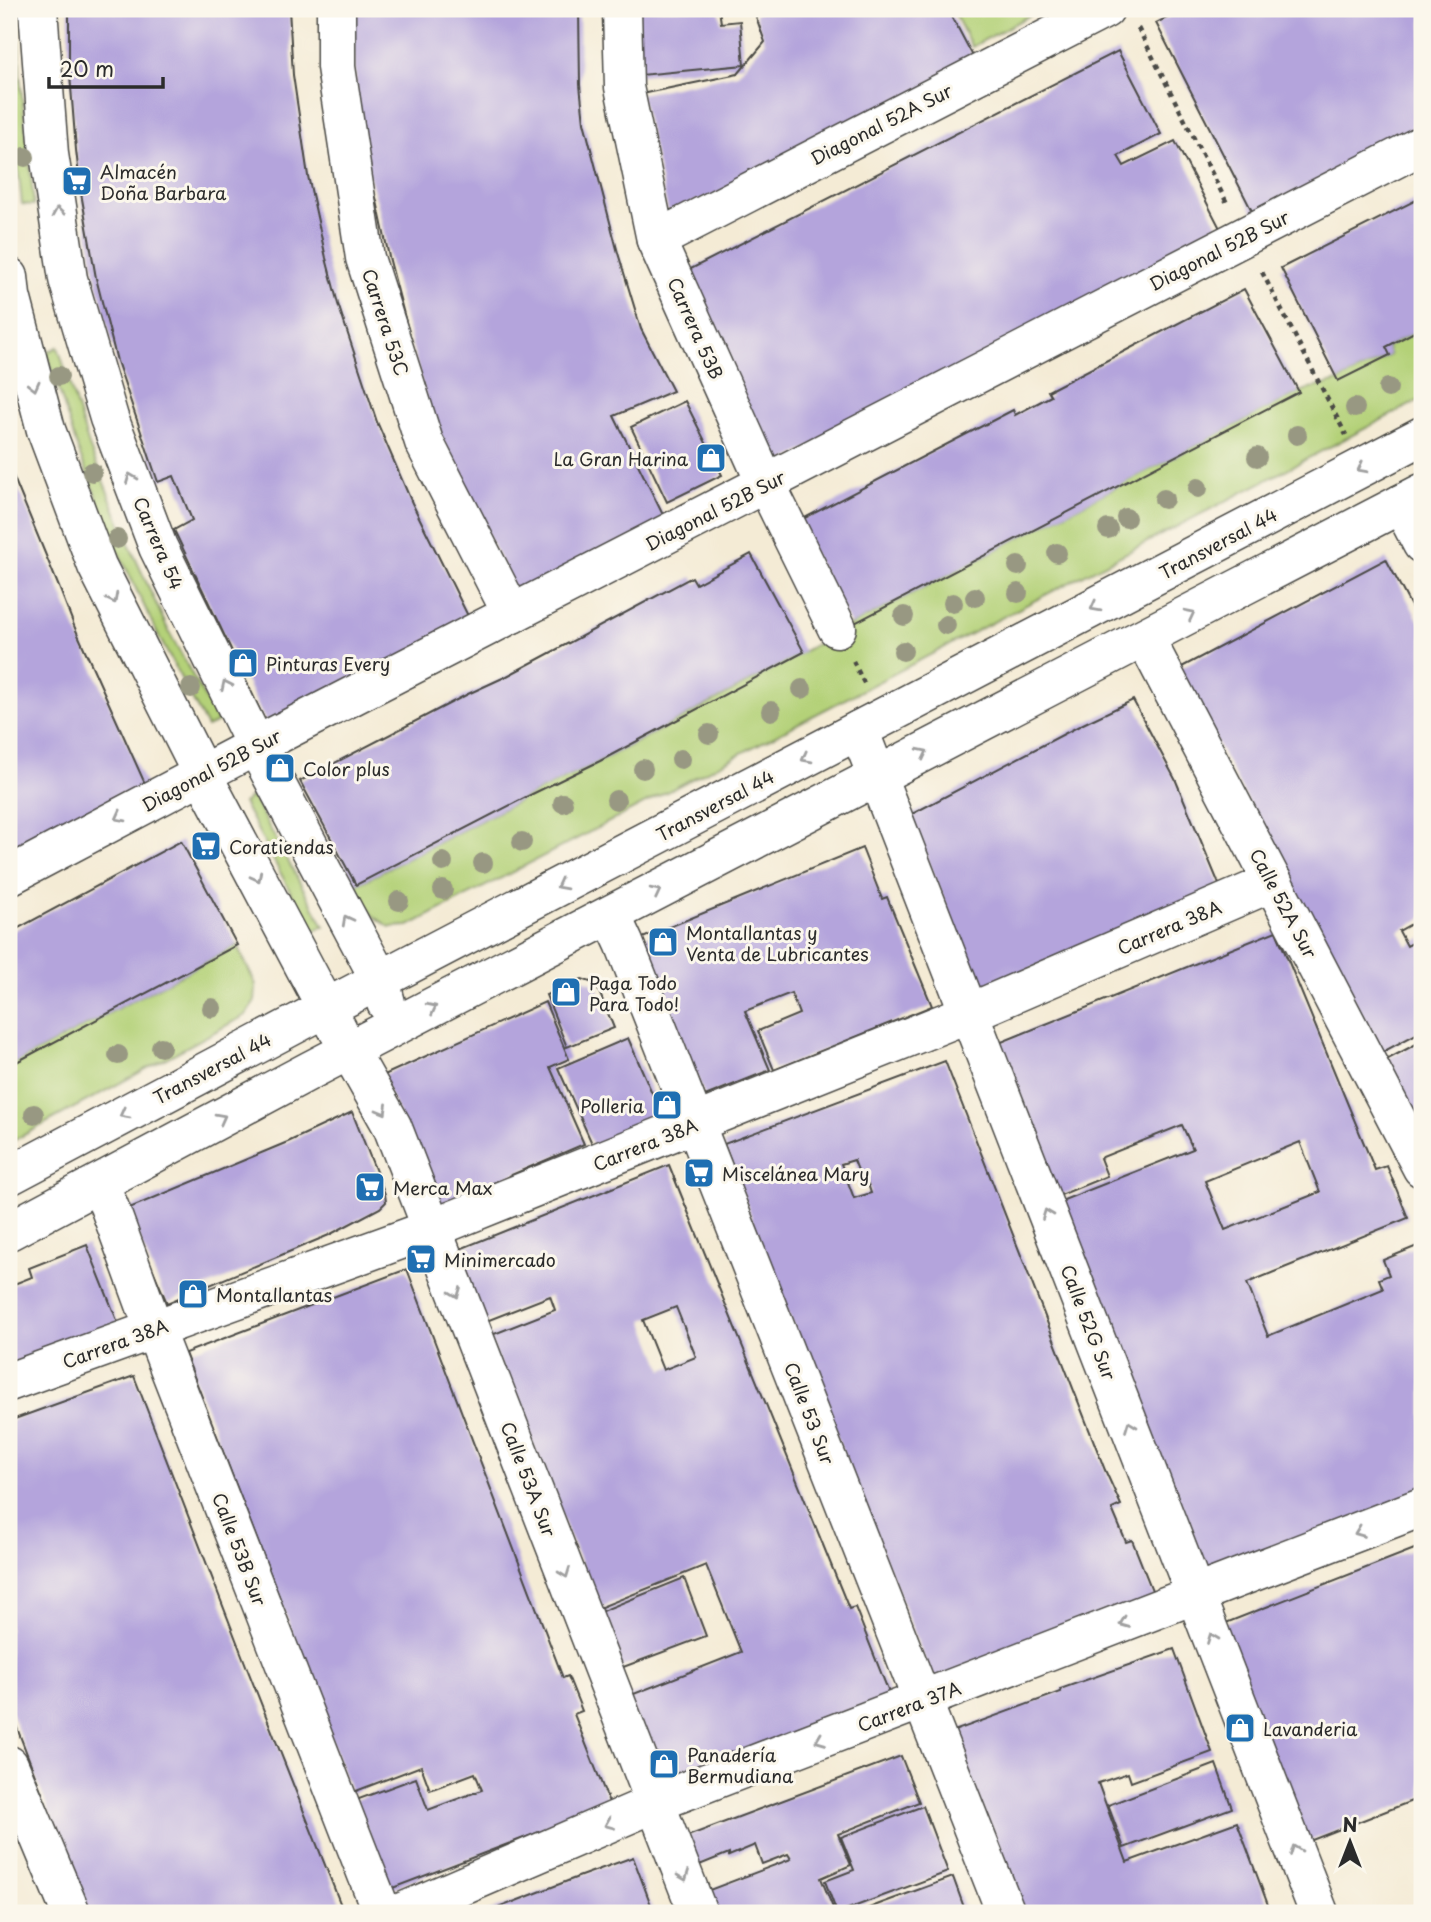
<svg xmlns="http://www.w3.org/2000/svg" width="1431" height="1922" viewBox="0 0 1431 1922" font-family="'Playpen Sans',sans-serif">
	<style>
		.green { fill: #b4d178; stroke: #707e52; stroke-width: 2 }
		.building { fill: #b4a4dc; fill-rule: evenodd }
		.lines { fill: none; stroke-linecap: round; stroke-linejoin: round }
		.street-casing { stroke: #494844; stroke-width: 41 }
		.secondary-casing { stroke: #494844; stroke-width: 41 }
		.path { stroke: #494844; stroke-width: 4.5; stroke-dasharray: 5 5; stroke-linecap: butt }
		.street { stroke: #fff; stroke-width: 38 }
		.secondary { stroke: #fff; stroke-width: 38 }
		.tree { fill: #989882 }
		.oneway { stroke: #a0a0a0 }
		.labels { text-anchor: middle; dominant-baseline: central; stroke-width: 6; stroke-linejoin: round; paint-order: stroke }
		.street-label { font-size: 18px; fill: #2b2b2b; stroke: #fbf7ec }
		.poi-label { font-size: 18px; fill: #2b2b2b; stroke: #fbf7ec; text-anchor: start }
	</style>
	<rect width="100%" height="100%" fill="#fbf7ec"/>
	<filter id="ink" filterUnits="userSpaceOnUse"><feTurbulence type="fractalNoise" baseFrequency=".0143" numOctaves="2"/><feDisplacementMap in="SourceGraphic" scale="14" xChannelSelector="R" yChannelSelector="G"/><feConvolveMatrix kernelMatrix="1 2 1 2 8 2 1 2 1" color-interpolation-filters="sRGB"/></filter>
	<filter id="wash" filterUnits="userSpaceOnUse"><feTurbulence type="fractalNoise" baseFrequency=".00686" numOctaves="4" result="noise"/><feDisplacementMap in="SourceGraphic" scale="28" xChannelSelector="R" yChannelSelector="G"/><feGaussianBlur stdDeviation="1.57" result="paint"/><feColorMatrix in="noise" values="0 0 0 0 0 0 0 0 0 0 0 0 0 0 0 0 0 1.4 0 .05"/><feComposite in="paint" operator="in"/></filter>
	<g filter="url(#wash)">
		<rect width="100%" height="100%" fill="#f4ebd5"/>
		<g class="green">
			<polygon points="9,9 17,9 20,77 34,205 22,204 9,79"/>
			<polygon points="952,9 1041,9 972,47"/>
			<polygon points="1422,328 1422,399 409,926 390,927 372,915 356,885 524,798 600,761 713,702 851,625 1254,415 1299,392 1338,381 1390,355 1386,347"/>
			<polygon points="58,347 89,446 128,542 169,632 218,722 207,727 159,637 116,547 78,450 47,352"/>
			<polygon points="252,796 324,926 312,932 243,803"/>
			<polygon points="237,945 256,985 255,1001 246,1015 9,1143 9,1066"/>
		</g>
		<g id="blocks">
			<g class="building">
				<polygon points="69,9 289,9 293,75 308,176 326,258 338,304 377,422 412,503 474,628 270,731 174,530 192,520 174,476 158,482 117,361 96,278 81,193 76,150 69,62"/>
				<polygon points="352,9 579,9 580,85 584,122 618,253 641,329 673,391 614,416 666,521 517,595 430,414 389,257 377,201 362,152 357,106"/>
				<polygon points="634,9 719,9 721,23 740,21 744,65 641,75"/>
				<polygon points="767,9 948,9 976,62 772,175 668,211 641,94 738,74 765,42 755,14"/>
				<polygon points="1185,9 1422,9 1422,129 1254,215 1156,23"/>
				<polygon points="1118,51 1161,134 1118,156 1124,166 1175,141 1224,236 775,465 677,276"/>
				<polygon points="1422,197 1422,328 1386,347 1390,355 1338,381 1281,268"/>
				<polygon points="1244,289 1299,392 851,625 797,522 1013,410 1015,415 1051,396 1048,391"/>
				<polygon points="685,401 722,475 667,502 631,427"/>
				<polygon points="9,466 61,592 75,628 151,797 9,862"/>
				<polygon points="751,554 804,652 600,761 524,798 356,885 300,781 468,694 507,676 692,577 696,584"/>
				<polygon points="1386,559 1422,627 1422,918 1399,931 1407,946 1422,938 1422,1031 1381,1053 1178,669"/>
				<polygon points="1133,700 1176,781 1221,889 980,990 910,815 1083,724"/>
				<polygon points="181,841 237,945 9,1066 9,933"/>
				<polygon points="862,848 882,899 887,897 932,1006 774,1070 758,1031 799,1014 791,993 745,1011 770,1070 705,1096 640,939"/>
				<path d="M 1276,931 L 1375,1170 L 1387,1166 L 1408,1218 L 1247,1283 L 1268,1336 L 1383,1289 L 1379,1279 L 1389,1275 L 1383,1260 L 1422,1244 L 1422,1492 L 1206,1579 L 1056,1203 L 1193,1149 L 1182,1125 L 1100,1158 L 1107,1176 L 1056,1197 L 994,1045 ZM 1300,1142 L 1320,1192 L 1225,1230 L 1205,1181 Z"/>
				<polygon points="582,979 596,984 614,1028 567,1047 546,995"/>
				<polygon points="545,1002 569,1059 550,1067 584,1144 439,1206 382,1076"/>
				<polygon points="628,1038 663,1118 594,1148 558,1068"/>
				<polygon points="1422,1041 1422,1129 1386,1060"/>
				<path d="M 945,1061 L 1105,1470 L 1121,1505 L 1112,1509 L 1126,1542 L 1132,1540 L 1155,1598 L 935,1685 L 781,1295 L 724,1144 ZM 854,1160 L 864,1186 L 868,1184 L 871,1193 L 854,1198 L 841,1164 Z"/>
				<polygon points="352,1112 385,1194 386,1202 380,1208 329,1235 167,1303 127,1209 290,1141"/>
				<path d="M 669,1165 L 849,1609 L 855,1607 L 891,1698 L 668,1785 L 626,1697 L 741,1652 L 706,1565 L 599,1608 L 489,1336 L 555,1310 L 550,1296 L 484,1322 L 455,1251 ZM 676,1307 L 696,1357 L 663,1370 L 643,1320 Z"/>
				<polygon points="87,1245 118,1323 9,1365 9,1286 32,1277 29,1268"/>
				<polygon points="407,1269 563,1678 568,1676 582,1711 574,1714 610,1805 390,1889 356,1800 416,1778 428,1810 482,1790 475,1773 430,1790 421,1766 351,1793 282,1604 185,1353"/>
				<polygon points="134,1376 247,1668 344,1913 88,1913 9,1707 9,1421"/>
				<polygon points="1422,1546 1422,1797 1307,1842 1218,1626"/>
				<polygon points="684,1578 706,1636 618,1669 597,1613"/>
				<polygon points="1174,1649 1212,1752 1131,1782 1128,1773 1098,1783 1127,1862 1237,1822 1271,1913 1021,1913 951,1732 1061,1692 1060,1689"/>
				<polygon points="901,1756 919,1802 838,1834 851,1865 821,1878 835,1913 712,1913 704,1892 791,1859 788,1854 762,1864 755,1845 729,1856 729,1853 697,1866 685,1837"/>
				<polygon points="1216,1764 1232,1808 1124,1848 1108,1805"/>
				<polygon points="923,1806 948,1872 837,1913 825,1881 854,1870 841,1837"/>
				<polygon points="633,1857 654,1913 485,1913 578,1877"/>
				<polygon points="953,1877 966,1913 856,1913 882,1903"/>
			</g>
		</g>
	</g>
	<g filter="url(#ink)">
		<use href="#blocks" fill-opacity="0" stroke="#494844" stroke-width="2"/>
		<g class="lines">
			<g class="street-casing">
				<g id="street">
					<polyline points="336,9 336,67 365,258 424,442 512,614"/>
					<polyline points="622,9 624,87 656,240 766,484 837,628"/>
					<polyline points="656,240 1105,9"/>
					<polyline points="1401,504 1422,544"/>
					<polyline points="1145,638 1422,1168"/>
					<polyline points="859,730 1319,1913"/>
					<polyline points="9,876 261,743 1422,145"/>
					<polyline points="611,915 624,943 1006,1913"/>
					<polyline points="349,1050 392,1126 698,1913"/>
					<polyline points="99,1184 109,1206 154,1329 382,1913"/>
					<polyline points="9,1382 431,1229 969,1013 1273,882"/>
					<polyline points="9,1765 71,1913"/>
					<polyline points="400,1913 662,1800 1422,1507"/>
				</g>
			</g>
			<g class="secondary-casing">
				<g id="secondary">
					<polyline points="38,9 49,154 68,279 109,418 158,547 256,746 380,980 386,1003"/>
					<polyline points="9,277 11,296 46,430 97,566 202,774 338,1030"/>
					<polyline points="9,1176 326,1008 1422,436"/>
					<polyline points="9,1231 311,1070 1422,493"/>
				</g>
			</g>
			<g class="path">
				<polyline points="1138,28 1228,205"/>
				<polyline points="1262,272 1346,435"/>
				<polyline points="853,661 865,685"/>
			</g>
			<use href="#street" class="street"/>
			<use href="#secondary" class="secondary"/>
		</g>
		<g class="tree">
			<circle cx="25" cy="157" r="10"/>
			<circle cx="59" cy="376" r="10"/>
			<circle cx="1388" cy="388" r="10"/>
			<circle cx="1355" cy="408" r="10"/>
			<circle cx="1297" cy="435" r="10"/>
			<circle cx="1257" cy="457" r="10"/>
			<circle cx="92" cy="472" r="10"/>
			<circle cx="1198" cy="488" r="10"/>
			<circle cx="1164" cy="499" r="10"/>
			<circle cx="1126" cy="518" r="10"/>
			<circle cx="1108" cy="529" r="10"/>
			<circle cx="117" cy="539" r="10"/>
			<circle cx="1057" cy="553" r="10"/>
			<circle cx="1018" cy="566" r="10"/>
			<circle cx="1018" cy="593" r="10"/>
			<circle cx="975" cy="597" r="10"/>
			<circle cx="953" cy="603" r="10"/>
			<circle cx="904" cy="616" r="10"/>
			<circle cx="946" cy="625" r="10"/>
			<circle cx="903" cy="651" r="10"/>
			<circle cx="191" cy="688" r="10"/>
			<circle cx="802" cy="689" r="10"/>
			<circle cx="771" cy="711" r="10"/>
			<circle cx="709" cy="734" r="10"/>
			<circle cx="681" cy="759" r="10"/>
			<circle cx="643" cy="769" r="10"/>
			<circle cx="616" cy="800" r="10"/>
			<circle cx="563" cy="803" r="10"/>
			<circle cx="522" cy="842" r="10"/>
			<circle cx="443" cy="862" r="10"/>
			<circle cx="483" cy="863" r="10"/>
			<circle cx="443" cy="890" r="10"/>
			<circle cx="399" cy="901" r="10"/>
			<circle cx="212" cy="1008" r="10"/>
			<circle cx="161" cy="1047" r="10"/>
			<circle cx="118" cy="1055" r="10"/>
			<circle cx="34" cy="1114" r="10"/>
		</g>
		<defs><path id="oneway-chevron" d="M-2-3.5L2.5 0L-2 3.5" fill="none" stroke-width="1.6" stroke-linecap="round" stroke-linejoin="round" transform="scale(1.75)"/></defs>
		<g class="oneway">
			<use href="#oneway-chevron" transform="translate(58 212) rotate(-99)"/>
			<use href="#oneway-chevron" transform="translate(34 386) rotate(76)"/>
			<use href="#oneway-chevron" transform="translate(1362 468) rotate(152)"/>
			<use href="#oneway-chevron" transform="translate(131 478) rotate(-111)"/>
			<use href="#oneway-chevron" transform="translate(113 599) rotate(63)"/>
			<use href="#oneway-chevron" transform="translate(1095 607) rotate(152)"/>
			<use href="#oneway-chevron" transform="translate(1190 614) rotate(-27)"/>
			<use href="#oneway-chevron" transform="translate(226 685) rotate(-116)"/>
			<use href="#oneway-chevron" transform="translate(923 753) rotate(-27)"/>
			<use href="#oneway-chevron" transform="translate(806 758) rotate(152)"/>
			<use href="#oneway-chevron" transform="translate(120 817) rotate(152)"/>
			<use href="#oneway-chevron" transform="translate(257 877) rotate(62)"/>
			<use href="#oneway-chevron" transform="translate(561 885) rotate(152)"/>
			<use href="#oneway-chevron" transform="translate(656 892) rotate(-27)"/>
			<use href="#oneway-chevron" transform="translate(347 920) rotate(-118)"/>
			<use href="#oneway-chevron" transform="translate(432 1008) rotate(-27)"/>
			<use href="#oneway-chevron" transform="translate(383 1110) rotate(60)"/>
			<use href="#oneway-chevron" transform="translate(124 1114) rotate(152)"/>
			<use href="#oneway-chevron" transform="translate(221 1118) rotate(-28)"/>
			<use href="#oneway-chevron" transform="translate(1047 1214) rotate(-111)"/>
			<use href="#oneway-chevron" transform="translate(456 1293) rotate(69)"/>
			<use href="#oneway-chevron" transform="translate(1130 1426) rotate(-111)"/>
			<use href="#oneway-chevron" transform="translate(1359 1532) rotate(159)"/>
			<use href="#oneway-chevron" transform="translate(565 1573) rotate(69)"/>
			<use href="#oneway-chevron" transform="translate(1124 1623) rotate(159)"/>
			<use href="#oneway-chevron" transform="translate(1212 1638) rotate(-111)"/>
			<use href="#oneway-chevron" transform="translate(820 1740) rotate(159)"/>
			<use href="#oneway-chevron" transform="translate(609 1824) rotate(157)"/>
			<use href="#oneway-chevron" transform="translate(1295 1850) rotate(-111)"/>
			<use href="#oneway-chevron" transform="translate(684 1876) rotate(69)"/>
		</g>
	</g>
	<defs>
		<g id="supermarket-square" transform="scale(1.575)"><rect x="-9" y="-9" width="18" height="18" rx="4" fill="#1f6fb2" stroke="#fbf7ec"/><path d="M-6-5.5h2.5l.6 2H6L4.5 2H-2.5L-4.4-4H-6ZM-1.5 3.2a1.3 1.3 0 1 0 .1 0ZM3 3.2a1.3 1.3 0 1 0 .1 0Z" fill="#fff"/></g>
		<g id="shop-square" transform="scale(1.575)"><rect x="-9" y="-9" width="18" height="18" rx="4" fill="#1f6fb2" stroke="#fbf7ec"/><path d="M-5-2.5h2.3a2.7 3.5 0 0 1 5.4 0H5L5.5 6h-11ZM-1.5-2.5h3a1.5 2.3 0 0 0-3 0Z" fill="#fff"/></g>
	</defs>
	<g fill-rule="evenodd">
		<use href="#supermarket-square" x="77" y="181"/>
		<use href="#shop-square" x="711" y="458"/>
		<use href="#shop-square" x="243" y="663"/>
		<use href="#shop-square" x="280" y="768"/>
		<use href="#supermarket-square" x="206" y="846"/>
		<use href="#shop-square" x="663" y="942"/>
		<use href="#shop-square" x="566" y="992"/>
		<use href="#shop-square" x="667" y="1105"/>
		<use href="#supermarket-square" x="699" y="1173"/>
		<use href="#supermarket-square" x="370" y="1187"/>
		<use href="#supermarket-square" x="421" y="1259"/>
		<use href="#shop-square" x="193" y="1294"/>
		<use href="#shop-square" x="1240" y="1728"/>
		<use href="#shop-square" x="664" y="1764"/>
	</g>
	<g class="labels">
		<g class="street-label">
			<text transform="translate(881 124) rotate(-27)">Diagonal 52A Sur</text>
			<text transform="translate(1219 250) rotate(-27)">Diagonal 52B Sur</text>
			<text transform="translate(386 322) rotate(72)">Carrera 53C</text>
			<text transform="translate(696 328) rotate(66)">Carrera 53B</text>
			<text transform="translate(715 510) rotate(-27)">Diagonal 52B Sur</text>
			<text transform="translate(159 543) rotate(67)">Carrera 54</text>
			<text transform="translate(1218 543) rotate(-28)">Transversal 44</text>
			<text transform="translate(211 770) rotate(-28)">Diagonal 52B Sur</text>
			<text transform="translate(715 805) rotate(-28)">Transversal 44</text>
			<text transform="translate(1284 903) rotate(62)">Calle 52A Sur</text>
			<text transform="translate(1169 927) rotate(-23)">Carrera 38A</text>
			<text transform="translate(212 1068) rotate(-28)">Transversal 44</text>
			<text transform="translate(645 1144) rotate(-22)">Carrera 38A</text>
			<text transform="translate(1089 1322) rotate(69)">Calle 52G Sur</text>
			<text transform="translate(115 1343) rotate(-20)">Carrera 38A</text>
			<text transform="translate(810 1413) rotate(69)">Calle 53 Sur</text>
			<text transform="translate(529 1479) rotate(69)">Calle 53A Sur</text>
			<text transform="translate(240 1549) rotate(69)">Calle 53B Sur</text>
			<text transform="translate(909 1706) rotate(-21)">Carrera 37A</text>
		</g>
		<g class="poi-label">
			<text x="100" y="171">Almacén<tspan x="100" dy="21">Doña Barbara</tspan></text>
			<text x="688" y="458" text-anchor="end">La Gran Harina</text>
			<text x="266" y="663">Pinturas Every</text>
			<text x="303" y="768">Color plus</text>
			<text x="229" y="846">Coratiendas</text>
			<text x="686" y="932">Montallantas y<tspan x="686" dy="21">Venta de Lubricantes</tspan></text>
			<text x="589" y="982">Paga Todo<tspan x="589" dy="21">Para Todo!</tspan></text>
			<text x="644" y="1105" text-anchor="end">Polleria</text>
			<text x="722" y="1173">Miscelánea Mary</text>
			<text x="393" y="1187">Merca Max</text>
			<text x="444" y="1259">Minimercado</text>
			<text x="216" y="1294">Montallantas</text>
			<text x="1263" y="1728">Lavanderia</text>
			<text x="687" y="1754">Panadería<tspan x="687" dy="21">Bermudiana</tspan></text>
		</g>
	</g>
	<rect width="1431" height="1922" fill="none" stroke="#fbf7ec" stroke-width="35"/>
	<g transform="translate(1350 1842)" stroke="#fbf7ec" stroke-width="5" paint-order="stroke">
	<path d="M0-5L12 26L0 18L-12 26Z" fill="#2b2b2b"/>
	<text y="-10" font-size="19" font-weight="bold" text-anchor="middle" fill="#2b2b2b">N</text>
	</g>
	<path d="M49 77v10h114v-10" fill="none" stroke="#2b2b2b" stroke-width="3.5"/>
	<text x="60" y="77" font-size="21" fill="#2b2b2b" stroke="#fbf7ec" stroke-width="5" paint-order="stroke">20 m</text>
</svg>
